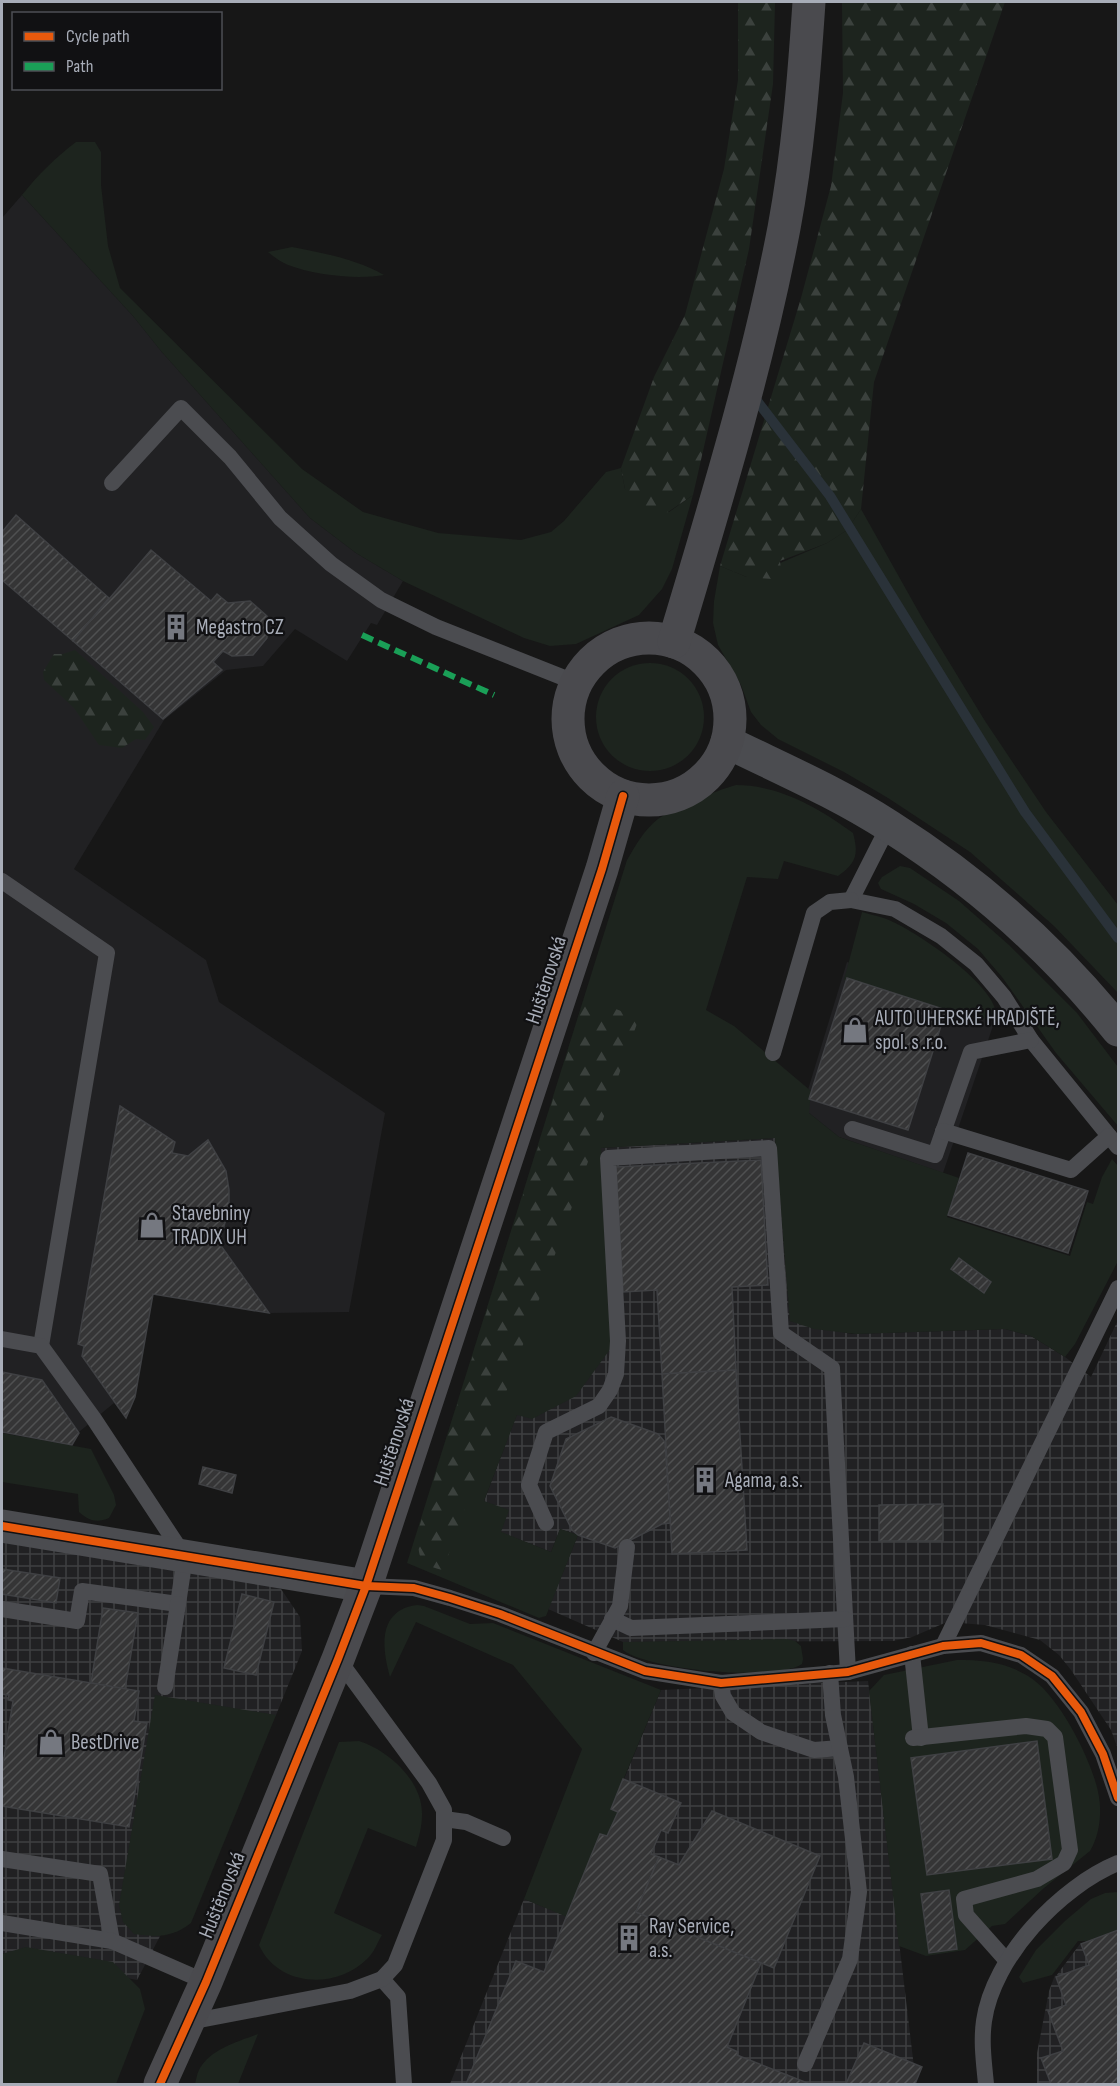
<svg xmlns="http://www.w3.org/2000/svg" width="1120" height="2086" viewBox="0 0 1120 2086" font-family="'Sofia Sans Condensed',sans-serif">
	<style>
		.built { fill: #212123 }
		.industrial { fill: url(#industrial-grid) }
		.grass { fill: #1d241e }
		.forest { fill: url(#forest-firs) }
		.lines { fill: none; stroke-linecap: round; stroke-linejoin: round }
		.stream { stroke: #2a3239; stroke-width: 10 }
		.building { fill: url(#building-hatch); stroke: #3f4043; stroke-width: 1.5 }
		.lane { stroke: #4b4c50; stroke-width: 16 }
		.street { stroke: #4b4c50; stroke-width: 33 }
		.secondary { stroke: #4a4a4e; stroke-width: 33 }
		.quiet { stroke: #1a9f57; stroke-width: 6; stroke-dasharray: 12 6; stroke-linecap: butt }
		.cycleway-casing { stroke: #111113; stroke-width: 11 }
		.cycleway { stroke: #e8590c; stroke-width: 8 }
		.labels { text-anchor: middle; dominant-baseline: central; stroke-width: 4.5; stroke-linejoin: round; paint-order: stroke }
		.poi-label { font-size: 21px; fill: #a8adb8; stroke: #111113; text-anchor: start }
		.street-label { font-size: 21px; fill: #a8adb8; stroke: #111113 }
	</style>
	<defs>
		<pattern id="industrial-grid" width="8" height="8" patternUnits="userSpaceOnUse" patternTransform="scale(1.5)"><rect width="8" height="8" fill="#212123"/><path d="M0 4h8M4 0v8" fill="none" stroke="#3e3f41"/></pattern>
		<pattern id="forest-firs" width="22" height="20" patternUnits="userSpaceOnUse" patternTransform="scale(1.5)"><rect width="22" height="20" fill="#1d241e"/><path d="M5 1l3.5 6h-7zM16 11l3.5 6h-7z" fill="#3b413d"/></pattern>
		<pattern id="building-hatch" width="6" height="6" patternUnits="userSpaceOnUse" patternTransform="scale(1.5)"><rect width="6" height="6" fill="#353536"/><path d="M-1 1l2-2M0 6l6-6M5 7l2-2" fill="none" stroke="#4f5051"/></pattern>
	</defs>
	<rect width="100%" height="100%" fill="#171717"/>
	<g class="built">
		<polygon points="22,195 133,316 161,351 310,518 356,553 403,581 377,625 371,623 347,661 295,629 263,666 226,670 164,720 74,869 206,960 219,1002 385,1113 349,1312 269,1313 153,1294 135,1397 126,1418 114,1403 79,1432 72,1445 2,1432 2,218"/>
		<polygon points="847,962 997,1014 943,1173 839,1137 809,1113 803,1106"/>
	</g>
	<g class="industrial">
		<polygon points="775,1138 790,1321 852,1334 1005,1329 1031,1336 1065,1357 1091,1377 1118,1320 1118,1749 1111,1730 1071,1670 1059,1655 1040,1640 985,1625 947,1622 912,1637 893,1641 623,1642 548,1609 578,1535 560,1529 551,1552 500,1532 484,1501 517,1414 611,1348 600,1148"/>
		<polygon points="2,1542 279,1586 300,1617 302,1651 276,1715 137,1980 2,1953"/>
		<polygon points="868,1681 916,2084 450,2084 524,1899 567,1916 661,1690"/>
		<polygon points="1118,1930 1118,2084 1037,2084 1037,2053 1049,1991 1055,1975 1056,1976 1080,1944"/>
	</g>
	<g class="grass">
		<path d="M 76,142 L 95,142 L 101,152 L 101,185 L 108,246 L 120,288 L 302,469 L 363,512 L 438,533 L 521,540 L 551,532 L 564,521 L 606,472 L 621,468 L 625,489 L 669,512 L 693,495 L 672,569 L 662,589 L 639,615 L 576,644 L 550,646 L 524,638 L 403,581 L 356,553 L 310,518 L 161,351 L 133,316 L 22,195 C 37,176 56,157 76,142 Z"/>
		<path d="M 292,247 C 323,253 356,259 384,275 C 357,280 314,275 288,265 C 281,262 274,257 268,252 Z"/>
		<polygon points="861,509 921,616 985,721 1046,812 1118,905 1118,993 1054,926 970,852 888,798 844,772 778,739 761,725 751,712 741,685 718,645 713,623 714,601 720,566 747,577 827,543 847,530"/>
		<circle cx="650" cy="717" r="54"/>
		<path d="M 736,785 C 779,785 819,808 853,833 C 859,855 856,863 838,876 L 784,861 L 778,879 L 747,877 L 706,1010 L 734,1026 L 811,1091 L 809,1113 L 839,1137 L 959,1178 L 947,1217 L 1070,1256 L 1087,1202 L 1093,1204 L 1102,1177 L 1112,1159 L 1118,1166 L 1118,1261 L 1075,1344 L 1065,1357 L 1031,1336 L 1005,1329 L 856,1334 L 814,1329 L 790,1321 L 775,1138 L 601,1148 L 611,1348 L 576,1396 L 532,1419 L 517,1415 L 484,1501 L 509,1510 L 501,1532 L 551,1552 L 560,1529 L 578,1535 L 546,1616 L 539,1618 L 407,1563 L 627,860 C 636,845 644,830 658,819 C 675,807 715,791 736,785 Z"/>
		<polygon points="900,866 910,868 959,901 1009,945 1077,1013 1118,1067 1118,1126 1056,1053 1002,977 978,949 946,923 914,904 881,889 878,883 882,877"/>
		<path d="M 862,912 C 872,915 884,917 893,922 C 918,933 1004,990 996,1020 L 946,1011 L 844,980 Z"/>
		<path d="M 2,1433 L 91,1449 L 114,1495 L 116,1505 L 109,1518 C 97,1523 89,1521 79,1512 L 78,1494 L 2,1482 Z"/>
		<path d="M 417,1605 L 424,1606 L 470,1624 L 493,1623 L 661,1690 L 611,1809 L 618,1812 L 607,1836 L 600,1834 L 567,1917 L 524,1899 L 582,1749 L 513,1665 L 416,1622 L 390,1677 C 382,1649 377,1610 417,1605 Z"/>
		<path d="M 786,1639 L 795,1641 L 801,1646 L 803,1659 L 802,1664 C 776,1682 647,1670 623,1650 L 623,1642 Z"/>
		<path d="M 957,1660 C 983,1660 1005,1662 1028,1676 C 1058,1693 1094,1763 1099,1797 C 1102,1815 1099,1836 1090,1851 L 1044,1888 L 1005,1924 L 992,1926 L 965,1950 L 926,1956 L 899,1946 L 869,1691 L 884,1675 Z"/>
		<path d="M 155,1695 L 276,1715 L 191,1923 C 171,1938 158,1937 134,1934 L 123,1922 L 119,1905 Z"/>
		<path d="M 359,1741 C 388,1750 423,1781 422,1815 C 422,1826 419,1837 416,1847 L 368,1828 L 334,1913 L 382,1935 C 377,1943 374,1953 367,1959 C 336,1990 278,1987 259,1945 L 339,1742 Z"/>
		<polygon points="1118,1892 1118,1930 1087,1941 1078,1941 1052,1975 1023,1983 1019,1977 1036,1950 1065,1921 1091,1899 1105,1893"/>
		<polygon points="26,1947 113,1962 140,1989 145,2009 116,2084 2,2084 2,1954"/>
		<path d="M 258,2034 L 238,2084 L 195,2084 C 196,2080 197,2074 199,2070 C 210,2049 237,2042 258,2034 Z"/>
	</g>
	<g class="forest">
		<polygon points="738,2 775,2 773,84 749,249 693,495 668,512 652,516 635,509 625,489 621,468 654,377 685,315 724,169 738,80"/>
		<polygon points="842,2 1005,2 874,382 861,509 847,530 827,543 780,561 781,571 773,579 747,577 720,566 801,298 831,186 843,93"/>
		<polygon points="75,650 143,712 154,727 145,740 136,739 122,748 99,745 74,708 44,680 43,672 54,654 63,654"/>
		<path d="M 585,997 L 639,1018 L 443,1570 C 417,1564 420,1559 417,1534 Z"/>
	</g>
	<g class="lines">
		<polyline class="stream" points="751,393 830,496 1025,812 1118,938"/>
	</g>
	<g class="building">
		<polygon points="16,515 109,598 73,641 2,580 2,532"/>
		<polygon points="151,550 211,601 217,594 228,603 250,601 267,616 267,638 253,655 232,656 223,651 213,662 222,670 163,719 73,641"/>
		<polygon points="847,978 946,1010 908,1130 809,1099"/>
		<polygon points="120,1106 175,1142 172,1153 188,1156 208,1140 226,1171 229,1190 229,1209 219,1243 269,1313 153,1294 135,1397 126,1418 82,1356 84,1346 78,1344"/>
		<polygon points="968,1153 1088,1191 1068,1253 948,1215"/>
		<polygon points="761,1160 768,1285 732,1287 736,1370 662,1374 657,1290 623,1292 616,1167"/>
		<polygon points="959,1258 991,1282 984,1293 951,1269"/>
		<polygon points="736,1370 747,1550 672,1554 662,1374"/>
		<polygon points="2,1372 42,1380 79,1433 72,1445 2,1432"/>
		<polygon points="611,1417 658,1434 665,1442 670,1517 670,1523 662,1524 615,1548 578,1535 572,1530 550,1486 566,1439"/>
		<polygon points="203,1467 236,1475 232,1493 199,1484"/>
		<polygon points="943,1504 943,1541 879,1541 879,1505"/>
		<polygon points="2,1569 60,1578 56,1603 2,1594"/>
		<polygon points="242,1594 274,1602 256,1675 224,1668"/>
		<polygon points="103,1608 138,1613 125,1689 91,1683"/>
		<polygon points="2,1668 139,1691 134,1721 147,1723 129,1827 2,1806 2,1770 13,1701 8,1700 9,1695 2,1694"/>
		<polygon points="1037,1741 1052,1859 927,1875 911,1758"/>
		<polygon points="623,1779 681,1803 668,1833 661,1830 651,1854 659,1857 636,1912 761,1963 727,2047 738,2052 737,2055 787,2075 784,2084 466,2084 516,1961 544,1972 600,1834 607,1836 618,1812 611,1809"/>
		<polygon points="712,1811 820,1856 774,1968 636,1912 659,1857 679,1865"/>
		<polygon points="949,1890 957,1949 929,1953 921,1894"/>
		<polygon points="1118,1930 1118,2084 1051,2084 1041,2058 1063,2051 1048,2011 1066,2005 1056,1977 1089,1965 1081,1944"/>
		<polygon points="864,2043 922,2067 915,2084 846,2084"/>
		<polygon points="787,2075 810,2084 784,2084"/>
	</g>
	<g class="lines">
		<g class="lane">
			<polyline points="112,483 181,408 230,457 280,518 331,564 381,600 436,627 577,683"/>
			<polyline points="889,825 851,900 895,909 941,936 976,964 1004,997 1031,1040 1118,1147"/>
			<polyline points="2,881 107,953 41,1346"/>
			<polyline points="773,1053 814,913 830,902 851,900"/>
			<polyline points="852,1129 935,1155 971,1052 1031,1040"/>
			<polyline points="943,1131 1071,1170 1109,1136"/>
			<polyline points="2,1339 41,1346 94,1419 185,1557 178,1604 82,1591 77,1621 2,1609"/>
			<polyline points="546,1523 529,1485 546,1432 599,1406 610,1390 616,1374 618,1341 608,1158 769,1148 781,1333 832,1368 848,1672"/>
			<polyline points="366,1586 414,1588 450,1598 500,1614 645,1671 721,1683 848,1672 943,1646 981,1643 1021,1655 1052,1676 1081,1712 1103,1754 1118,1798"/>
			<polyline points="612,1619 631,1628 845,1619"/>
			<polyline points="943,1646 1118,1288"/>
			<polyline points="594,1653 620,1606 627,1547"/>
			<polyline points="912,1654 921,1738"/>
			<polyline points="721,1683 723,1696 733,1713 761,1732 814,1750 840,1748"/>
			<polyline points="165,1687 178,1604"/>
			<polyline points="913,1738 1026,1726 1047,1729 1055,1737 1070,1850 1064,1863 1037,1879 964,1899 966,1915 1006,1960"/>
			<polyline points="444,1819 466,1822 503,1838"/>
			<polyline points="2,1859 100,1874 112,1941"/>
			<polyline points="2,1923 112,1941 206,1982"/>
			<polyline points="382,1979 398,1997 404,2084"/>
			<polyline points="189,2022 350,1991 382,1979 395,1965 444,1840 444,1810 429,1783 338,1659"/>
			<polyline points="805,2064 850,1959 859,1892 846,1777 833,1715 830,1673"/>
			<path d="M 986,2084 C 984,2063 981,2042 984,2021 C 993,1957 1060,1887 1118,1863"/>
		</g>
		<g class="street">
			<path d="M 727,742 C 782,769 838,793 889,826 C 976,881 1054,950 1118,1030"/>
			<polyline points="2,1526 366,1586"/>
		</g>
		<g class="secondary">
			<circle cx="649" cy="719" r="81"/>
			<path d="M 674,642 C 715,505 757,369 784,228 C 798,153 804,77 809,2"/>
			<polyline points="160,2084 206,1982 338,1659 366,1586 602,869 623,796"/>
		</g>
		<polyline class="quiet" points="362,635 494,695"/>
		<g class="cycleway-casing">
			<g id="cycleway">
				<polyline points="2,1526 366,1586 414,1588 450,1598 500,1614 645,1671 721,1683 848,1672 943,1646 981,1643 1021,1655 1052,1676 1081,1712 1103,1754 1118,1798"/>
				<polyline points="160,2084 206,1982 338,1659 366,1586 602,869 623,796"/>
			</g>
		</g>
		<use href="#cycleway" class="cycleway"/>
	</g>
	<defs>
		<g id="building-bare" transform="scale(2.07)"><path d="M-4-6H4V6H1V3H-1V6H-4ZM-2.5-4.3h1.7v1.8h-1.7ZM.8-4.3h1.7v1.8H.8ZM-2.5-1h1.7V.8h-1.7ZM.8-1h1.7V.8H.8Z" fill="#757880" stroke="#111113" stroke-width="2.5" paint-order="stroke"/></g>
		<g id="shop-bare" transform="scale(2.07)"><path d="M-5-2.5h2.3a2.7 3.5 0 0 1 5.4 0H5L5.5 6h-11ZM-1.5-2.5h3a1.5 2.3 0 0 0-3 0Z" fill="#757880" stroke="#111113" stroke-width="2.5" paint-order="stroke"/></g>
	</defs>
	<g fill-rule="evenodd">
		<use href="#building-bare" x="176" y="627"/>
		<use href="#shop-bare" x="855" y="1030"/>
		<use href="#shop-bare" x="152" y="1225"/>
		<use href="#building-bare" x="705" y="1480"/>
		<use href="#shop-bare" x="51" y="1742"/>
		<use href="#building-bare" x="629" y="1938"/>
	</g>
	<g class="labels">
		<g class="poi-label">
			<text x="196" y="627">Megastro CZ</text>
			<text x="875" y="1018">AUTO UHERSKÉ HRADIŠTĚ,<tspan x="875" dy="24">spol. s .r.o.</tspan></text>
			<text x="172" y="1213">Stavebniny<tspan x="172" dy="24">TRADIX UH</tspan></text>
			<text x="725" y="1480">Agama, a.s.</text>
			<text x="71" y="1742">BestDrive</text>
			<text x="649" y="1926">Ray Service,<tspan x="649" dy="24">a.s.</tspan></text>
		</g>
		<g class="street-label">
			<text transform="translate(546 980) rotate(-72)">Huštěnovská</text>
			<text transform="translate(394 1442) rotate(-72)">Huštěnovská</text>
			<text transform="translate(222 1895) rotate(-68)">Huštěnovská</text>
		</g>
	</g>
	<rect width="1120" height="2086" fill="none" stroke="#a8adb8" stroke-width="6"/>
	<rect x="12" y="12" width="210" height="78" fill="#111113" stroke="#4d4f55" stroke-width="1.5"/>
	<rect x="24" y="32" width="30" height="9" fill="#e8590c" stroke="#4d4f55" stroke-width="1.5"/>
	<text x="66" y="42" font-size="18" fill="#a8adb8">Cycle path</text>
	<rect x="24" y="62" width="30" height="9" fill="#1a9f57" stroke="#4d4f55" stroke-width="1.5"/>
	<text x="66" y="72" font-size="18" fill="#a8adb8">Path</text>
</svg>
